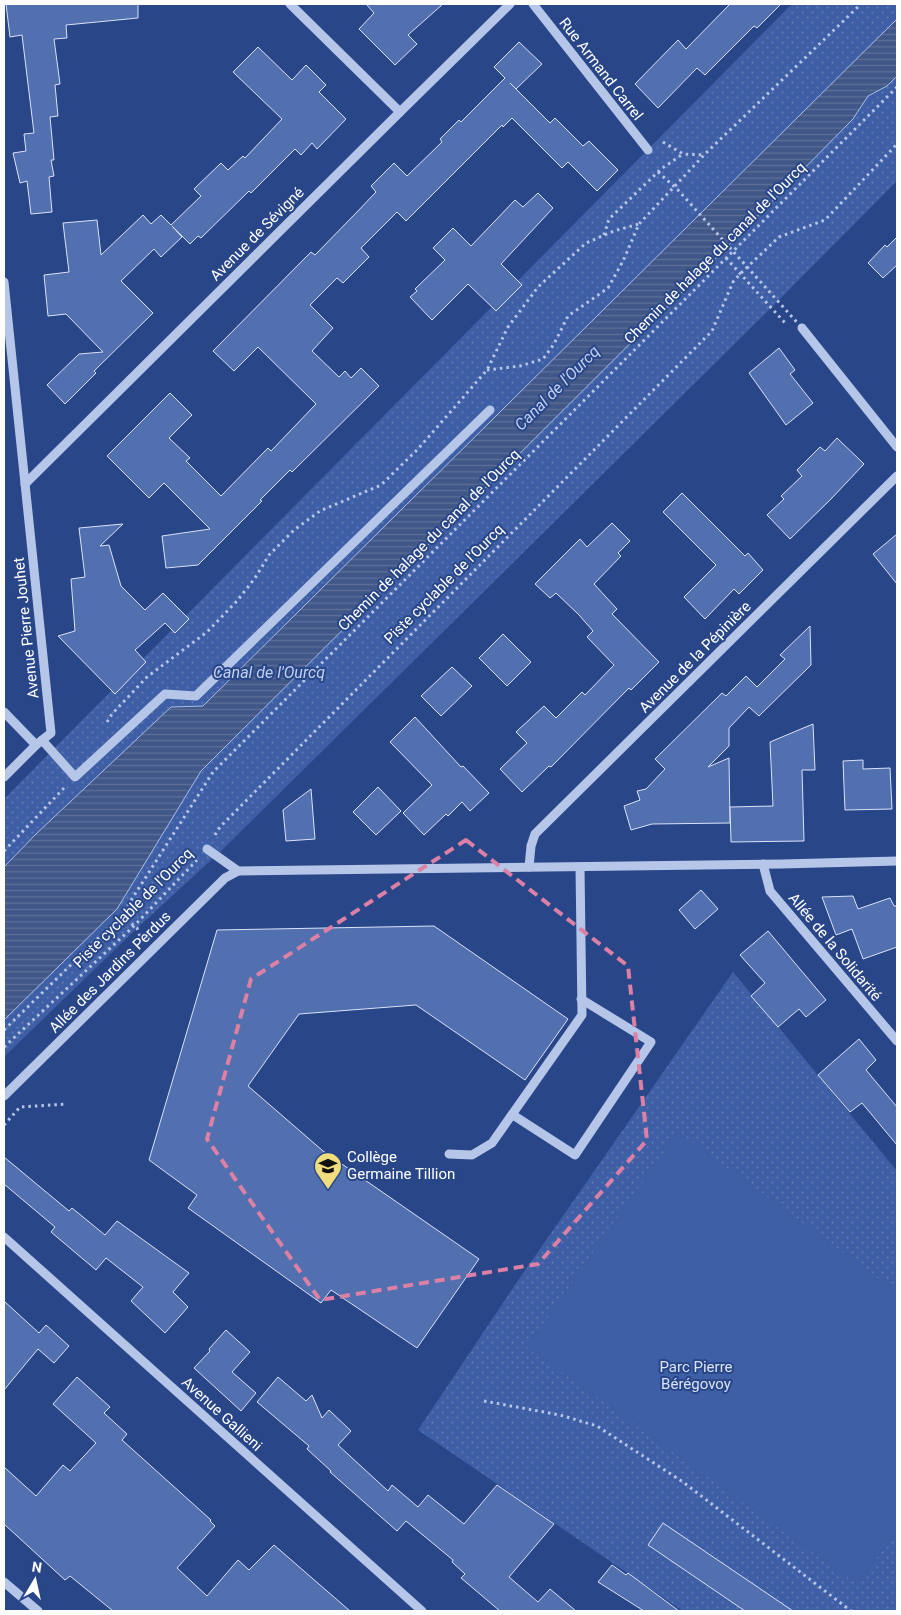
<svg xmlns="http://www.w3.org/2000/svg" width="901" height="1615" viewBox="0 0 901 1615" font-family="Roboto,sans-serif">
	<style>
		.grass { fill: url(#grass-dots) }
		.garden { fill: #3e5ea5 }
		.water { fill: url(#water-rules); stroke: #abbfe9 }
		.building { fill: #526fb0; stroke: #d9e3f7 }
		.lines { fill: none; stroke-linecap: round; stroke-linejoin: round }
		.path { stroke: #b6c6e8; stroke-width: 3; stroke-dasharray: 2.5 4; stroke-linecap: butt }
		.minor { stroke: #b6c6e8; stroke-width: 9 }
		.path-bridge { stroke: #b6c6e8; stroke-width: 3; stroke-dasharray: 2.5 4; stroke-linecap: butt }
		.marked { fill: none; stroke: #dd80a5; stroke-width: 4; stroke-dasharray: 10 6; stroke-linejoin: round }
		.labels { text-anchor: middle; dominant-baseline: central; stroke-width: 4; stroke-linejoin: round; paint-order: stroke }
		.street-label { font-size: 15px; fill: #fff; stroke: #294688 }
		.poi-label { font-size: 15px; fill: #fff; stroke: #294688; text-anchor: start }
		.park-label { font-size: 15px; fill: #d9e3f7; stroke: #294688 }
		.water-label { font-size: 16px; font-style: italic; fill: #c1d1f0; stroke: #294688 }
	</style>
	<defs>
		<pattern id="grass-dots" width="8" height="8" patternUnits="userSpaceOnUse" patternTransform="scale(1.25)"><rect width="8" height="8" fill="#3e5ea5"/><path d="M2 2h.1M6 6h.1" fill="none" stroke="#5b76b2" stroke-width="1.8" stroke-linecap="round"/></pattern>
		<pattern id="water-rules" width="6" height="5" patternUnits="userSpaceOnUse" patternTransform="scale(1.25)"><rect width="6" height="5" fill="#415787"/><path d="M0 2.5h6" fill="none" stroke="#5e7099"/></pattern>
	</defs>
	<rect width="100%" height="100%" fill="#294688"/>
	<g class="grass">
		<polygon points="792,4 897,4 897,19 203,706 171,707 36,834 4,866 4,799"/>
		<polygon points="897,76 897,181 771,308 220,852 137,928 4,1057 4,1020 117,909 201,771 719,255 853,119 868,96 887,86"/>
		<polygon points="733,972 897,1171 897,1611 683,1611 418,1430 519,1279"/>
	</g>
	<polygon class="garden" points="678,1132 897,1292 897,1530 858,1585 527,1347"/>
	<polygon class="water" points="897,19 897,76 887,86 868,96 853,119 719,255 201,771 117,909 4,1020 4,867 36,834 171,707 203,706"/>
	<g class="building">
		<polygon points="6,4 138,4 138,18 66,25 67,38 54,39 60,84 55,85 58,116 50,117 54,160 51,160 54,176 49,177 52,212 31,214 27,181 20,183 13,153 26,151 24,134 34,133 22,35 10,37"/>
		<polygon points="366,4 443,4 408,35 417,44 395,65 359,29 374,13"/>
		<polygon points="730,4 781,4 757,28 754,26 705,75 697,68 658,108 635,84 678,40 686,49"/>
		<polygon points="519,42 542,64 516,89 510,83 550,123 555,118 583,146 589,141 618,170 597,191 568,162 562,168 512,118 503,127 502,125 406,221 397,212 361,248 369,257 343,283 337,278 310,305 333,328 312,351 339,377 345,371 351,378 361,368 379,386 292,472 290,470 260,500 262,501 198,565 166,568 162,536 210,529 164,483 149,498 107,456 170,393 192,415 169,438 190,458 186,461 221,496 268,448 271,451 316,404 258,347 234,371 213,351 311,252 315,255 356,213 376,192 371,186 394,163 407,176 442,142 440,139 459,120 461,122 505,78 494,67"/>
		<polygon points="258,47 292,80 306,65 326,85 319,92 346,119 317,149 312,143 301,155 295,149 251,193 249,191 201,238 198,236 190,244 172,226 182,237 161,257 154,249 121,281 153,313 94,371 96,373 65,404 47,385 79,354 103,352 66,314 48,316 44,275 69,272 63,223 97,220 101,255 143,215 151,224 161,215 171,225 201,196 194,189 221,163 228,170 243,156 245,158 282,119 233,72"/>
		<polygon points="538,193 553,208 501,264 522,285 496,311 468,284 432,320 410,297 417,291 415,289 445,260 433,248 453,228 471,246 515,200 523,207"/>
		<polygon points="897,237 897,265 883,278 868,263 885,245 887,247"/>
		<polygon points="779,348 795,370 790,374 813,403 786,425 749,373"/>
		<polygon points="837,438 864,464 831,499 790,539 767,515 784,499 781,496 802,476 797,470 820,447 825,451"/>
		<polygon points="682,493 745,556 748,553 763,570 739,594 734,589 705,619 684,597 716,565 663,512"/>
		<polygon points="612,523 630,541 618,553 621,556 594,584 617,609 612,614 659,662 631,690 629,688 551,767 549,766 522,792 500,769 527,743 516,732 544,706 556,718 582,692 585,695 614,665 587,637 593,631 579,615 556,593 550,598 535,584 580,539 587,547"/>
		<polygon points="123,524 100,546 109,545 121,586 145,610 163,593 189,619 175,633 165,623 135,650 146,662 115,694 58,636 75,631 71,579 85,577 79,528"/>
		<polygon points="897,534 897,584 873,554"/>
		<polygon points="810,626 811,665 759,716 749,707 729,728 729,746 708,767 729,758 730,823 652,824 631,830 624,806 640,800 637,791 646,789 665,769 655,759 722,693 726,696 746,676 757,687 785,659 780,655"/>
		<polygon points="503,634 531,662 507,686 479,658"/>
		<polygon points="452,667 472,686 441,716 421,696"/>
		<polygon points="415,717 461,767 463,766 489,793 470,811 462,802 448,816 446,814 424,835 403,813 432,785 390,742"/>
		<polygon points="813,724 815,770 802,770 804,841 731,842 730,807 773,806 770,742"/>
		<polygon points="863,760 863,769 890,768 892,809 845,810 843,761"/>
		<polygon points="378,787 401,811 376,835 353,812"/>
		<polygon points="311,789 315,839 286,841 283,810"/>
		<polygon points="701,890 718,909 695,929 679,910"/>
		<polygon points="853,896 858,909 890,898 894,906 897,906 897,947 863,959 852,929 836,935 822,897"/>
		<polygon points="434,926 568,1019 525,1080 416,1005 299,1014 248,1086 323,1151 479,1259 417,1348 331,1290 321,1303 188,1208 197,1195 149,1160 217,930"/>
		<polygon points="768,931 826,1000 806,1017 799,1009 778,1027 751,996 765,983 740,955"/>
		<polygon points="859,1039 876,1060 866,1070 897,1107 897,1145 862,1103 850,1112 818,1075"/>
		<polygon points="4,1157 69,1211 72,1208 105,1235 117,1221 189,1273 173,1292 188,1307 165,1333 131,1301 143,1287 106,1258 96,1270 51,1232 55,1227 4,1184"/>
		<polygon points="4,1301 39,1333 46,1325 69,1346 54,1363 38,1349 4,1390"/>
		<polygon points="226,1330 250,1352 232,1372 256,1393 241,1411 194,1368 210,1351 209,1349"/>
		<polygon points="77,1377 110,1407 104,1413 127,1434 122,1440 211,1520 210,1521 215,1526 177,1568 207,1596 238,1560 249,1570 274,1545 350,1611 113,1611 70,1576 65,1580 4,1524 4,1467 36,1496 63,1465 70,1471 96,1443 53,1404"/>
		<polygon points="278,1377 306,1401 312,1395 322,1418 329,1410 351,1431 338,1445 388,1491 392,1485 418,1507 428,1495 464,1524 497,1485 554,1524 509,1577 538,1602 550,1589 576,1611 500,1611 461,1578 465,1574 452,1562 453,1560 406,1521 397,1531 330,1472 331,1471 307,1449 309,1446 257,1402"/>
		<polygon points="663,1523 793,1611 745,1611 648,1545"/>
		<polygon points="612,1565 626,1575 628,1573 679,1611 644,1611 598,1582"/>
	</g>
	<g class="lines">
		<g class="path">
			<polyline points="663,142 683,154 704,155"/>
			<polyline points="604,235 609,219 661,169 683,154"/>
			<polyline points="726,258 786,324"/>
			<polyline points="487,370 520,366 543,359 554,344 568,316 608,288 623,261 639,224 704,155 861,4"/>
			<polyline points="107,722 112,714 147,677 207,632 237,601 255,578 269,555 294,530 320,511 381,485 418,449 487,370 508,327 538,287 586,243 614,231 639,224"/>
			<polyline points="215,835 220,827 712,331 733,282 741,273 779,237 825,220 897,144"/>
			<polyline points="4,851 64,788"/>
			<polyline points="121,916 137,928 141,939"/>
			<polyline points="4,1030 121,916 213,772 897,87"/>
			<polyline points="4,1047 134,926 197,860"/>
			<polyline points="4,1125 20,1107 67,1104"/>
			<polyline points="484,1401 560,1415 597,1426 683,1482 851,1611"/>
		</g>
		<g class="minor">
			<polyline points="290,4 400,112"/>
			<polyline points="533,4 648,150"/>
			<polyline points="4,282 51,733 36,745 4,777"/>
			<polyline points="802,328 897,447"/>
			<polyline points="25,484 400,112 510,4"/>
			<polyline points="4,712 36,745"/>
			<polyline points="42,740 75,777 165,694 196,696 490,410"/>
			<polyline points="207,849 238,871 782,864 897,861"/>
			<polyline points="763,864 770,891 897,1041"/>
			<polyline points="529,867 531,846 535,834 897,476"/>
			<polyline points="4,1096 225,878 238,871"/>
			<polyline points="513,1115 575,1155 651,1042 581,999"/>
			<polyline points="449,1154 472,1155 492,1143 582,1015 580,867"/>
			<polyline points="4,1237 422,1611"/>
			<polyline points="4,1582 38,1611"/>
		</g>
		<polyline class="path-bridge" points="658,172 678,190 802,328"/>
	</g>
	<path class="marked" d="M 466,840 L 628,966 L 647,1140 L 538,1264 L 320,1300 L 207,1139 L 251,979 Z"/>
	<defs>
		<g id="school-pin" transform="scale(1.4375)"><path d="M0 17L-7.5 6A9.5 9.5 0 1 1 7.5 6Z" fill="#f0dd7d" stroke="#294688"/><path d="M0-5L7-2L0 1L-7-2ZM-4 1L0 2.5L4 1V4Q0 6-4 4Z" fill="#111"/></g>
	</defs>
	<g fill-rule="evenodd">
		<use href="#school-pin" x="328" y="1166"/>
	</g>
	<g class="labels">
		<g class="street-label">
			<text transform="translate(601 69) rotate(52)">Rue Armand Carrel</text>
			<text transform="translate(257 234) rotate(-45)">Avenue de Sévigné</text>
			<text transform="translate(715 253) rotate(-45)">Chemin de halage du canal de l'Ourcq</text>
			<text transform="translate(429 540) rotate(-45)">Chemin de halage du canal de l'Ourcq</text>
			<text transform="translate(444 584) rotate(-45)">Piste cyclable de l'Ourcq</text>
			<text transform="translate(26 628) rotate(-96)">Avenue Pierre Jouhet</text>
			<text transform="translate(695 657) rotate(-45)">Avenue de la Pépinière</text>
			<text transform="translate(133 908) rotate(-45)">Piste cyclable de l'Ourcq</text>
			<text transform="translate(835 947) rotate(50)">Allée de la Solidarité</text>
			<text transform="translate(110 972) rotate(-45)">Allée des Jardins Perdus</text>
			<text transform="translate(222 1414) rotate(42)">Avenue Gallieni</text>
		</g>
		<g class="poi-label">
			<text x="347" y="1157">Collège<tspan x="347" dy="17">Germaine Tillion</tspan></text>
		</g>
		<g class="park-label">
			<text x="696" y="1367">Parc Pierre<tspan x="696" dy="17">Bérégovoy</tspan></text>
		</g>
		<g class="water-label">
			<text transform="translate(557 388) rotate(-45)">Canal de l'Ourcq</text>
			<text x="269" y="672">Canal de l'Ourcq</text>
		</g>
	</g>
	<rect width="901" height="1615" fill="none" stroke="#ffffff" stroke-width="10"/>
	<g transform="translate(35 1580) rotate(9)" stroke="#294688" stroke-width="4" paint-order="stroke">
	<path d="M0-4L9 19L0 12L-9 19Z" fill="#ffffff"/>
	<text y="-8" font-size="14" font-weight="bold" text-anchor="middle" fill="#ffffff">N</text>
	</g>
</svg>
